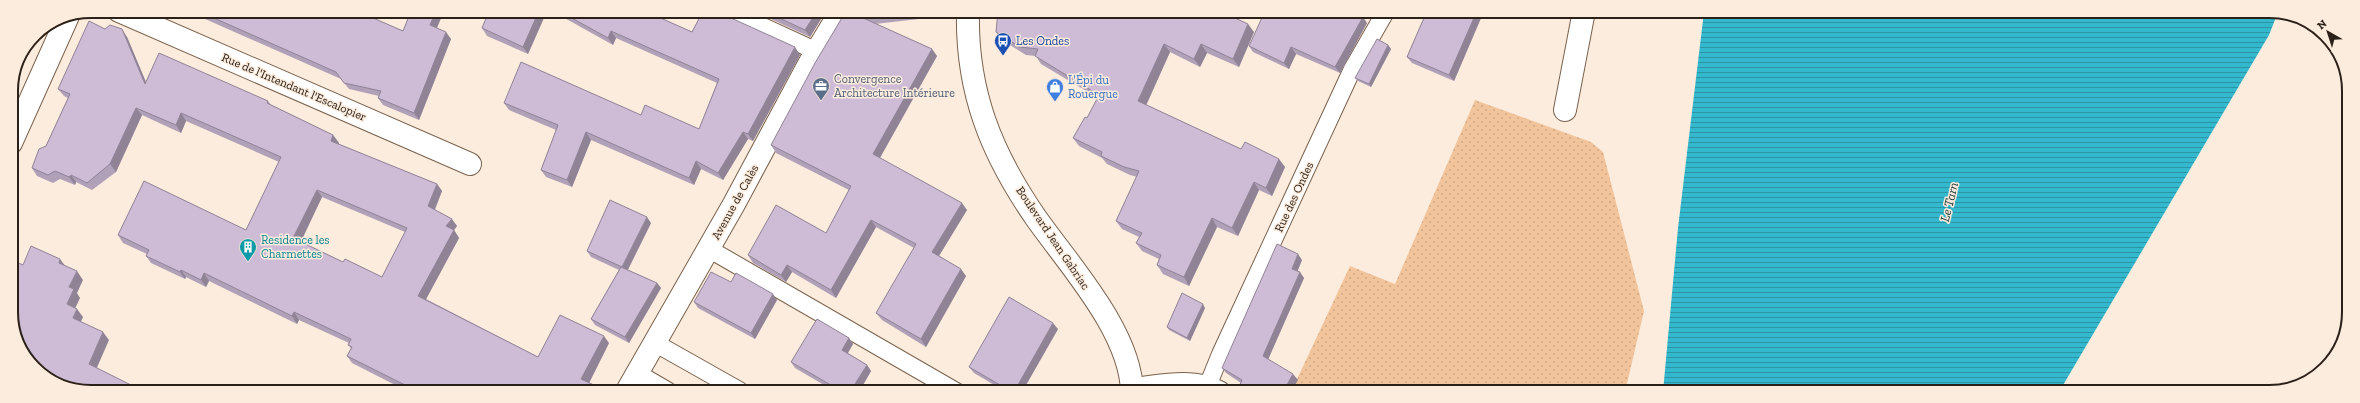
<svg xmlns="http://www.w3.org/2000/svg" width="2360" height="403" viewBox="0 0 2360 403" font-family="'Zilla Slab',serif">
	<style>
		.grass { fill: url(#grass-dots) }
		.water { fill: url(#water-rules) }
		.lines { fill: none; stroke-linecap: round; stroke-linejoin: round }
		.service-casing { stroke: #7a624d; stroke-width: 19 }
		.minor-casing { stroke: #7a624d; stroke-width: 24 }
		.tertiary-casing { stroke: #7a624d; stroke-width: 24 }
		.secondary-casing { stroke: #7a624d; stroke-width: 24 }
		.service { stroke: #fff; stroke-width: 17 }
		.minor { stroke: #fff; stroke-width: 22 }
		.tertiary { stroke: #fff; stroke-width: 22 }
		.secondary { stroke: #fff; stroke-width: 22 }
		.wall { fill: #b1a1b8; fill-rule: evenodd }
		.shaded-wall { fill: #908396 }
		.building { fill: #cebbd6; stroke: #908396; fill-rule: evenodd }
		.labels { text-anchor: middle; dominant-baseline: central; stroke-width: 3; stroke-linejoin: round; paint-order: stroke }
		.transit-label { font-size: 12px; fill: #164399; stroke: #fcecdd; text-anchor: start }
		.service-label { font-size: 12px; fill: #4e5e75; stroke: #fcecdd; text-anchor: start }
		.shop-label { font-size: 12px; fill: #366cbe; stroke: #fcecdd; text-anchor: start }
		.street-label { font-size: 12px; fill: #2b2118; stroke: #fcecdd }
		.culture-label { font-size: 12px; fill: #0d838f; stroke: #fcecdd; text-anchor: start }
		.water-label { font-size: 13px; font-style: italic; fill: #1f3539; stroke: #fcecdd }
		.rim { fill: none; stroke: #2b2118; stroke-width: 2 }
	</style>
	<defs>
		<pattern id="grass-dots" width="8" height="8" patternUnits="userSpaceOnUse"><rect width="8" height="8" fill="#f2c49b"/><path d="M2 2h.1M6 6h.1" fill="none" stroke="#d0a885" stroke-width="1.8" stroke-linecap="round"/></pattern>
		<pattern id="water-rules" width="6" height="5" patternUnits="userSpaceOnUse"><rect width="6" height="5" fill="#33b8ce"/><path d="M0 2.5h6" fill="none" stroke="#2b95a6"/></pattern>
	</defs>
	<rect width="100%" height="100%" fill="#fcecdd"/>
	<polygon class="grass" points="1475,100 1591,142 1603,152 1644,311 1625,392 1291,392 1350,266 1395,284"/>
	<polygon class="water" points="1704,12 2278,12 2269,35 2059,392 1663,392 1678,228"/>
	<g class="lines">
		<g class="service-casing">
			<g id="service">
				<polyline points="729,11 816,51"/>
				<polyline points="709,249 957,392"/>
				<polyline points="655,343 740,391"/>
				<polyline points="637,373 668,391"/>
				<polyline points="1208,385 1221,353 1352,70 1386,11"/>
			</g>
		</g>
		<g class="minor-casing">
			<g id="minor">
				<polyline points="119,11 470,164"/>
				<polyline points="1565,110 1584,11"/>
				<polyline points="11,143 68,16"/>
				<path d="M 1132,389 C 1161,386 1194,378 1219,392"/>
			</g>
		</g>
		<g class="tertiary-casing">
			<polyline id="tertiary" points="627,391 734,204 809,64 841,11"/>
		</g>
		<g class="secondary-casing">
			<path id="secondary" d="M 968,11 C 966,91 991,153 1036,218 C 1069,265 1131,332 1132,392"/>
		</g>
		<use href="#service" class="service"/>
		<use href="#minor" class="minor"/>
		<use href="#tertiary" class="tertiary"/>
		<use href="#secondary" class="secondary"/>
	</g>
	<g class="wall">
		<polygon points="187,11 357,11 403,31 411,11 444,11 437,28 451,39 419,120 383,105 378,98 379,96 349,89 341,79"/>
		<polygon points="489,11 547,11 528,54 487,36 482,28"/>
		<polygon points="552,11 645,11 692,32 703,11 719,11 720,13 800,55 753,141 748,139 723,180 701,169 694,185 591,140 572,187 546,177 541,170 556,130 509,110 504,103 641,115 699,129 717,83 616,38 613,45"/>
		<polygon points="753,11 826,11 810,37"/>
		<polygon points="846,11 945,11 945,16 875,24 937,56 880,158 967,210 939,256 966,276 926,347 882,320 876,313 914,248 876,227 836,298 792,272 786,282 753,263 748,255 826,233 849,190 776,153 771,145"/>
		<polygon points="998,11 1068,11 1254,32 1239,67 1207,53 1200,67 1170,52 1146,105 1241,149 1285,167 1272,196 1259,190 1238,236 1217,227 1189,286 1163,274 1157,265 1159,259 1142,251 1136,243 1139,237 1122,229 1116,221 1137,177 1130,175 1107,164 1102,158 1079,146 1073,138 1087,118 1098,98 1041,64 1036,56 1026,55 1002,40 996,32"/>
		<polygon points="1427,11 1484,11 1454,81 1412,63 1407,57"/>
		<polygon points="1367,23 1340,73 1296,54 1289,69 1253,52 1249,46"/>
		<path d="M 105,29 L 127,37 L 146,82 L 268,101 L 271,105 L 333,135 L 339,143 L 338,144 L 437,184 L 442,191 L 435,210 L 457,226 L 454,230 L 459,238 L 426,299 L 538,357 L 609,343 L 589,383 L 596,386 L 600,391 L 407,391 L 352,363 L 347,356 L 351,348 L 348,345 L 349,343 L 299,320 L 297,324 L 209,281 L 206,287 L 186,277 L 185,279 L 151,263 L 146,256 L 147,254 L 123,243 L 118,235 L 246,230 L 279,162 L 186,121 L 181,133 L 142,115 L 116,172 L 92,190 L 76,182 L 75,185 L 60,179 L 53,183 L 37,176 L 32,168 L 46,146 L 68,98 L 64,96 L 58,89 ZM 322,197 L 405,232 L 382,277 L 343,262 L 300,242 Z"/>
		<polygon points="1388,45 1391,49 1371,87 1358,81 1355,78"/>
		<polygon points="651,223 628,270 657,283 661,288 629,343 595,325 591,319 619,270 591,257 587,251"/>
		<polygon points="1302,260 1297,271 1304,278 1268,359 1298,380 1241,383 1226,373 1222,368"/>
		<polygon points="731,282 777,300 755,339 698,308 694,302"/>
		<polygon points="1205,308 1190,341 1169,330 1167,327"/>
		<polygon points="1058,329 1022,392 1006,392 974,373 969,367"/>
		<polygon points="849,338 853,344 848,353 867,365 871,371 859,392 836,392 795,368 791,362"/>
	</g>
	<g class="shaded-wall">
		<polygon points="436,11 444,11 435,32 430,25"/>
		<polygon points="539,11 547,11 528,54 523,47"/>
		<polygon points="817,11 826,11 810,37 805,30"/>
		<polygon points="942,11 945,11 945,16"/>
		<polygon points="1477,11 1484,11 1454,81 1449,75"/>
		<polygon points="1363,17 1367,23 1340,73 1335,67"/>
		<polygon points="1248,24 1254,32 1239,67 1233,59"/>
		<polygon points="122,29 127,37 150,92 145,84"/>
		<polygon points="611,31 616,38 613,45 608,38"/>
		<polygon points="446,32 451,39 419,120 414,113"/>
		<polygon points="1164,44 1170,52 1144,110 1138,101"/>
		<polygon points="1201,44 1207,53 1200,67 1194,59"/>
		<polygon points="1388,45 1391,49 1371,87 1369,84"/>
		<polygon points="795,47 800,55 753,141 748,134"/>
		<polygon points="1291,47 1296,54 1289,69 1284,63"/>
		<polygon points="932,49 937,56 878,161 873,154"/>
		<polygon points="136,108 142,115 116,172 110,164"/>
		<polygon points="181,113 186,121 181,133 176,125"/>
		<polygon points="586,132 591,140 572,187 567,180"/>
		<polygon points="743,132 748,139 723,180 718,173"/>
		<polygon points="333,135 339,143 336,149 331,141"/>
		<polygon points="1279,159 1285,167 1272,196 1266,188"/>
		<polygon points="696,161 701,169 694,185 689,178"/>
		<polygon points="71,175 76,182 75,185 69,177"/>
		<polygon points="1254,182 1259,190 1238,236 1232,228"/>
		<polygon points="437,184 442,191 433,213 428,206"/>
		<polygon points="317,190 322,197 299,246 293,238"/>
		<polygon points="962,203 967,210 937,259 932,252"/>
		<polygon points="647,217 651,223 626,273 622,267"/>
		<polygon points="1212,218 1217,227 1189,286 1184,277"/>
		<polygon points="452,219 457,226 454,230 459,238 424,303 418,296 446,226"/>
		<polygon points="871,220 876,227 836,298 831,290"/>
		<polygon points="1298,254 1302,260 1296,275 1292,269"/>
		<polygon points="60,259 66,267 59,263"/>
		<polygon points="787,265 792,272 786,282 781,275"/>
		<polygon points="961,269 966,276 926,347 921,339"/>
		<polygon points="181,270 186,277 185,279 180,272"/>
		<polygon points="77,271 83,280 77,293 80,298 73,313 67,304 69,287"/>
		<polygon points="1300,272 1304,278 1267,362 1263,356"/>
		<polygon points="204,273 209,281 206,287 201,280"/>
		<polygon points="657,283 661,288 629,343 625,337"/>
		<polygon points="773,294 777,300 755,339 751,333"/>
		<polygon points="1203,304 1205,308 1190,341 1187,338"/>
		<polygon points="77,309 83,317 79,326 73,318"/>
		<polygon points="294,312 299,320 297,324 292,316"/>
		<polygon points="1053,323 1058,329 1022,392 1014,392"/>
		<polygon points="103,332 109,340 95,372 89,364"/>
		<polygon points="604,336 609,343 587,387 581,379"/>
		<polygon points="849,338 853,344 846,356 842,350"/>
		<polygon points="867,365 871,371 859,392 850,392"/>
		<polygon points="1293,374 1298,380 1291,392 1283,392"/>
		<polygon points="596,386 600,391 593,391"/>
		<polygon points="135,387 138,391 132,391"/>
	</g>
	<g class="building">
		<polygon points="198,11 357,11 403,31 411,11 436,11 430,25 446,32 414,113 378,98 381,91 344,83 336,72"/>
		<polygon points="489,11 539,11 523,47 482,28"/>
		<polygon points="559,11 645,11 692,32 703,11 719,11 720,13 795,47 748,134 743,132 718,173 696,161 689,178 586,132 567,180 541,170 558,125 504,103 521,62 641,115 645,105 699,129 719,79 611,31 608,38"/>
		<polygon points="764,11 817,11 805,30"/>
		<polygon points="846,11 920,11 861,17 932,49 873,154 962,203 932,252 961,269 921,339 876,313 916,244 871,220 831,290 787,265 781,275 748,255 776,205 826,233 851,186 771,145 815,63"/>
		<polygon points="998,11 1220,11 1248,24 1233,59 1201,44 1194,59 1164,44 1138,101 1241,149 1245,142 1279,159 1266,188 1254,182 1232,228 1212,218 1184,277 1157,265 1161,255 1136,243 1142,233 1116,221 1139,171 1124,167 1101,156 1102,152 1073,138 1085,117 1087,118 1099,95 1035,56 1038,49 1020,47 996,32"/>
		<polygon points="1265,11 1349,11 1363,17 1335,67 1291,47 1284,63 1249,46"/>
		<polygon points="1427,11 1477,11 1449,75 1407,57"/>
		<path d="M 89,21 L 105,29 L 110,25 L 122,29 L 145,84 L 159,53 L 268,101 L 267,103 L 333,135 L 331,141 L 437,184 L 428,206 L 452,219 L 446,226 L 454,230 L 418,296 L 538,357 L 560,315 L 604,336 L 581,379 L 596,386 L 593,391 L 417,391 L 347,356 L 352,347 L 348,345 L 351,339 L 294,312 L 292,316 L 204,273 L 201,280 L 181,270 L 180,272 L 146,256 L 149,250 L 118,235 L 144,181 L 246,230 L 281,157 L 181,113 L 176,125 L 136,108 L 110,164 L 87,183 L 71,175 L 69,177 L 55,171 L 48,175 L 32,168 L 39,149 L 46,146 L 70,94 L 58,89 ZM 317,190 L 407,228 L 382,277 L 345,259 L 343,262 L 293,238 Z"/>
		<polygon points="1377,39 1388,45 1369,84 1355,78"/>
		<polygon points="610,200 647,217 622,267 587,251"/>
		<polygon points="1277,244 1298,254 1292,269 1300,272 1263,356 1293,374 1283,392 1237,392 1242,380 1222,368"/>
		<polygon points="31,246 60,259 59,263 77,271 69,287 74,289 67,304 77,309 73,318 103,332 89,364 135,387 132,391 81,391 35,369 13,328 12,260 23,265"/>
		<polygon points="621,267 657,283 625,337 591,319"/>
		<polygon points="711,272 731,282 736,273 773,294 751,333 694,302"/>
		<polygon points="1182,293 1203,304 1187,338 1167,327"/>
		<polygon points="1009,297 1053,323 1014,392 1012,392 969,367"/>
		<polygon points="817,319 849,338 842,350 867,365 850,392 843,392 791,362"/>
	</g>
	<defs>
		<g id="bus-pin" transform="scale(0.9)"><path d="M0 17L-7.5 6A9.5 9.5 0 1 1 7.5 6Z" fill="#1a4fb4" stroke="#fcecdd"/><path d="M-5-6H5V4H4V6H2V4H-2V6H-4V4H-5ZM-3.5-4V0h7V-4ZM-3.5 1.2v1.5H-2V1.2ZM2 1.2v1.5H3.5V1.2Z" fill="#fff"/></g>
		<g id="office-pin" transform="scale(0.9)"><path d="M0 17L-7.5 6A9.5 9.5 0 1 1 7.5 6Z" fill="#5c6f8a" stroke="#fcecdd"/><path d="M-6-3h4V-5.5h4V-3h4V5H-6ZM-1-4.5V-3h2v-1.5ZM-6 0V1H6V0Z" fill="#fff"/></g>
		<g id="shop-pin" transform="scale(0.9)"><path d="M0 17L-7.5 6A9.5 9.5 0 1 1 7.5 6Z" fill="#3f7fe0" stroke="#fcecdd"/><path d="M-5-2.5h2.3a2.7 3.5 0 0 1 5.4 0H5L5.5 6h-11ZM-1.5-2.5h3a1.5 2.3 0 0 0-3 0Z" fill="#fff"/></g>
		<g id="building-pin" transform="scale(0.9)"><path d="M0 17L-7.5 6A9.5 9.5 0 1 1 7.5 6Z" fill="#0f9aa8" stroke="#fcecdd"/><path d="M-4-6H4V6H1V3H-1V6H-4ZM-2.5-4.3h1.7v1.8h-1.7ZM.8-4.3h1.7v1.8H.8ZM-2.5-1h1.7V.8h-1.7ZM.8-1h1.7V.8H.8Z" fill="#fff"/></g>
	</defs>
	<g fill-rule="evenodd">
		<use href="#bus-pin" x="1003" y="41"/>
		<use href="#office-pin" x="821" y="86"/>
		<use href="#shop-pin" x="1055" y="87"/>
		<use href="#building-pin" x="248" y="247"/>
	</g>
	<g class="labels">
		<g class="transit-label">
			<text x="1016" y="41">Les Ondes</text>
		</g>
		<g class="service-label">
			<text x="834" y="79">Convergence<tspan x="834" dy="14">Architecture Intérieure</tspan></text>
		</g>
		<g class="shop-label">
			<text x="1068" y="80">L'Épi du<tspan x="1068" dy="14">Rouergue</tspan></text>
		</g>
		<g class="street-label">
			<text transform="translate(294 87) rotate(23)">Rue de l'Intendant l'Escalopier</text>
			<text transform="translate(1294 197) rotate(-65)">Rue des Ondes</text>
			<text transform="translate(735 202) rotate(-61)">Avenue de Calès</text>
			<text transform="translate(1053 238) rotate(56)">Boulevard Jean Gabriac</text>
		</g>
		<g class="culture-label">
			<text x="261" y="240">Residence les<tspan x="261" dy="14">Charmettes</tspan></text>
		</g>
		<g class="water-label">
			<text transform="translate(1949 202) rotate(-76)">Le Tarn</text>
		</g>
	</g>
	<path d="M0 0H2360V403H0ZM91 18H2269A73 73 0 0 1 2342 91V312A73 73 0 0 1 2269 385H91A73 73 0 0 1 18 312V91A73 73 0 0 1 91 18Z" fill="#fcecdd" fill-rule="evenodd"/>
	<path class="rim" d="M91 18H2269A73 73 0 0 1 2342 91V312A73 73 0 0 1 2269 385H91A73 73 0 0 1 18 312V91A73 73 0 0 1 91 18Z"/>
	<g transform="translate(2328 32) rotate(321)" stroke="#fcecdd" stroke-width="3" paint-order="stroke">
	<path d="M0-3L7 15L0 10L-7 15Z" fill="#2b2118"/>
	<text y="-6" font-size="11" font-weight="bold" text-anchor="middle" fill="#2b2118">N</text>
	</g>
</svg>
